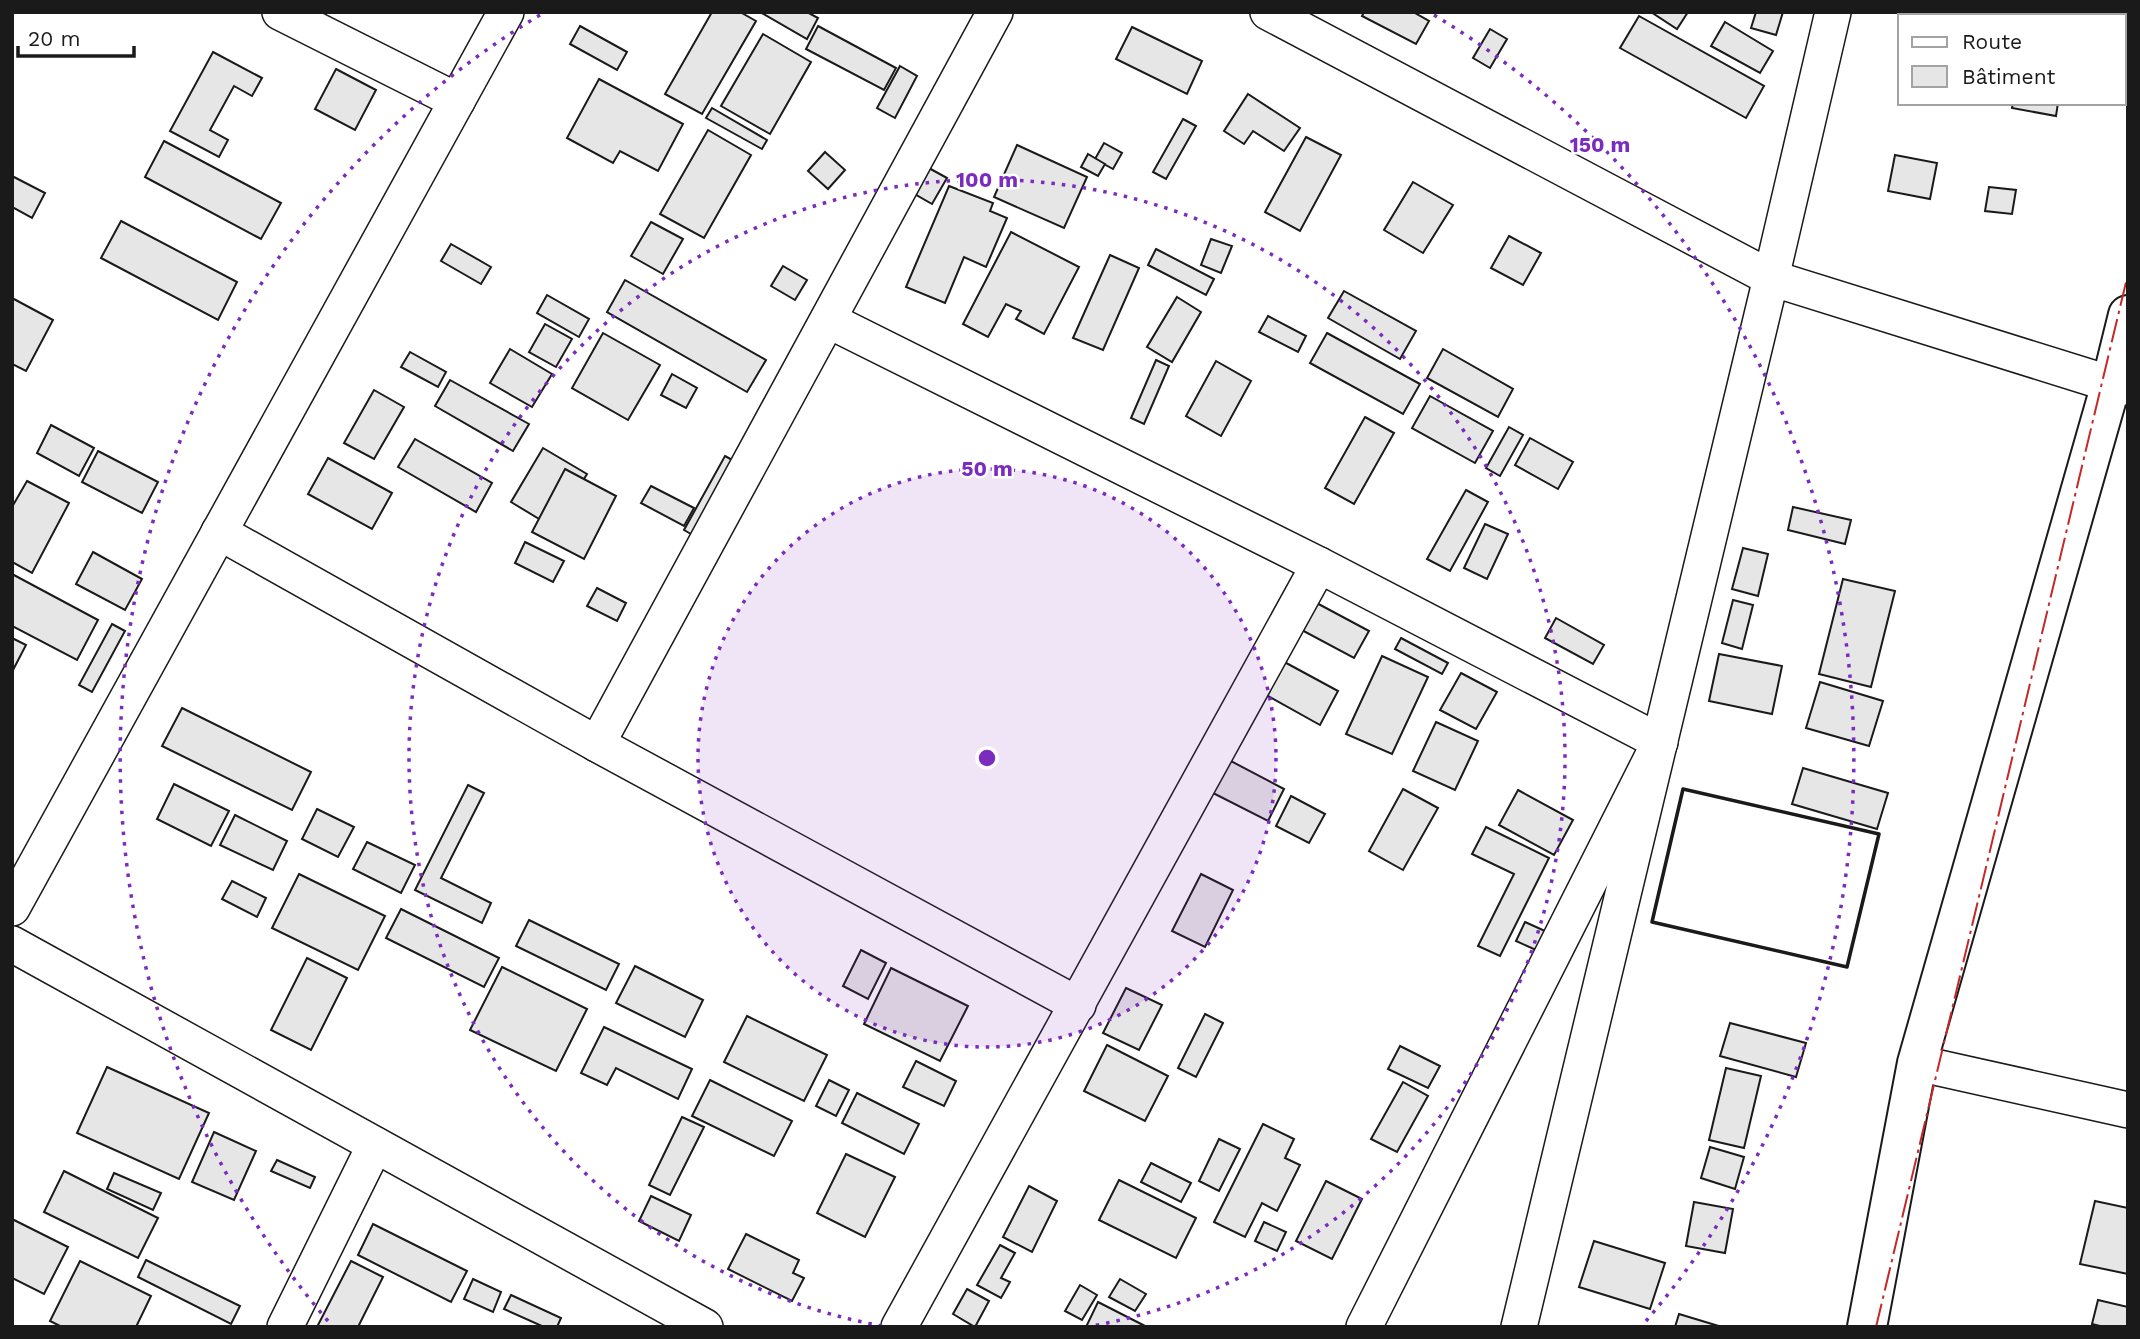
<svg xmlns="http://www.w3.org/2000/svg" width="2140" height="1339" viewBox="0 0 2140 1339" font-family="'Work Sans',sans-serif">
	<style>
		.building { fill: #e6e6e6; stroke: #1a1a1a; stroke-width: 2 }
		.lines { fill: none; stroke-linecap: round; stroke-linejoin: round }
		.street-casing { stroke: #1a1a1a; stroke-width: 38 }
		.secondary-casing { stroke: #1a1a1a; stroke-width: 42 }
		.street { stroke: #fff; stroke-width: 35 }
		.secondary { stroke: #fff; stroke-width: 38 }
		.wall { stroke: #1a1a1a; stroke-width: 3.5 }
		.power { stroke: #c62828; stroke-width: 2; stroke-dasharray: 24 5 3.5 5; stroke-linecap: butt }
		.ring { fill: none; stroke: #7b2cbf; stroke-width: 3.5; stroke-dasharray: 3.5 7 }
		.centre { fill: #7b2cbf; stroke: #fff; stroke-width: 3.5 }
		.ring-label { font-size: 21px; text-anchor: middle; font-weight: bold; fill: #7b2cbf; stroke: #fff; stroke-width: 5; stroke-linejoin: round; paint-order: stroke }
	</style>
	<rect width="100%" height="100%" fill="#fff"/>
	<g class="building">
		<polygon points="712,12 740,12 756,21 702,114 665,94"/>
		<polygon points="760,12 807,12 818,18 807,39"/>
		<polygon points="1364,12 1413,12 1429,21 1416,44 1362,16"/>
		<polygon points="1651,12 1688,12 1677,29"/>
		<polygon points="1756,12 1783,12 1776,35 1751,28"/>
		<polygon points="2040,12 2039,16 2000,16 1985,13"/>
		<polygon points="1639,16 1764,86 1746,118 1620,48"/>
		<polygon points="1725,22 1773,51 1760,73 1711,46"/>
		<polygon points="580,26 627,52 617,70 570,44"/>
		<polygon points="818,26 896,68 884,90 806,49"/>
		<polygon points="1132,27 1202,61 1187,94 1116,59"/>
		<polygon points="1490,29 1507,39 1490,68 1473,58"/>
		<polygon points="763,34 811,62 770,134 721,106"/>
		<polygon points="213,52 262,78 252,96 234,86 210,130 228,140 219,157 170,131"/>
		<polygon points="900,66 917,76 895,118 877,108"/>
		<polygon points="336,69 376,90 355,130 315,109"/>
		<polygon points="599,79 683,124 658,171 620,151 613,163 567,138"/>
		<polygon points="1248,94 1300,128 1284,151 1253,131 1244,144 1224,131"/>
		<polygon points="2013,103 2058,103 2056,116 2012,108"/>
		<polygon points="712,108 767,140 762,149 706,118"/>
		<polygon points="1183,119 1196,126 1166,179 1153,172"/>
		<polygon points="708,130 751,155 704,238 660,214"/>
		<polygon points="1306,137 1341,155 1300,231 1265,212"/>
		<polygon points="164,141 281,203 261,239 145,177"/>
		<polygon points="1104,143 1122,153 1113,169 1095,159"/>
		<polygon points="1017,145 1087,177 1064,228 994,197"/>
		<polygon points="825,152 845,170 828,189 808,171"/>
		<polygon points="1088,154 1105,164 1098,176 1081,167"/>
		<polygon points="1895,155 1937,163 1930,199 1888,191"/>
		<polygon points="927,167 947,178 932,204 913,193"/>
		<polygon points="12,176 45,193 32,218 12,207"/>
		<polygon points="1413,182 1453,205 1423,253 1384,230"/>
		<polygon points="949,186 993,203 990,211 1007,218 986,267 964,257 945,303 906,287"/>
		<polygon points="1989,187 2016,190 2012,214 1985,211"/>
		<polygon points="121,221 237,282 218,320 101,258"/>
		<polygon points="651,222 683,239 663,274 631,256"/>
		<polygon points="1011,232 1079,267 1044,334 1016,319 1021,311 1006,304 988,337 963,324"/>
		<polygon points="1509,236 1541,253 1523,285 1491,268"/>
		<polygon points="1211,239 1232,246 1221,273 1201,265"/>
		<polygon points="451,244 491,267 481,284 441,261"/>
		<polygon points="1156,249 1214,279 1206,295 1148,265"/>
		<polygon points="1110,255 1139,268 1103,350 1073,338"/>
		<polygon points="783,266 807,280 795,300 771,286"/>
		<polygon points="625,280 766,360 747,392 607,312"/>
		<polygon points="1344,291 1416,331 1400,359 1328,318"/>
		<polygon points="547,295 589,319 579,337 537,313"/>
		<polygon points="1177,297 1201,312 1172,362 1147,347"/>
		<polygon points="12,298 53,320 26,371 12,364"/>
		<polygon points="1268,316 1306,336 1298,352 1259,332"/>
		<polygon points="545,324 572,339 556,367 529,352"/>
		<polygon points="603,333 660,365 628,420 572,388"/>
		<polygon points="1327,333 1420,384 1403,414 1310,363"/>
		<polygon points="510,349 552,374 532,407 490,383"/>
		<polygon points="1443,349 1513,389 1498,417 1427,378"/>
		<polygon points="410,352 446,372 438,387 401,367"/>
		<polygon points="1156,360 1169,366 1144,424 1131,418"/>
		<polygon points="1216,361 1251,381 1221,436 1186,416"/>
		<polygon points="672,374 697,388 686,408 661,395"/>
		<polygon points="450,380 529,424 513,451 435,406"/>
		<polygon points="374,390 404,407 374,459 344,443"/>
		<polygon points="1430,396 1493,431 1475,463 1412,428"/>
		<polygon points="1365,417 1394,433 1354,504 1325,488"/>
		<polygon points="51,425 94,448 79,476 37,453"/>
		<polygon points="1509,427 1523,435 1500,476 1486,468"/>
		<polygon points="1530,438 1573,462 1558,489 1515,465"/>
		<polygon points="415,439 492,483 476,512 398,467"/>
		<polygon points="543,448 587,474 554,528 511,502"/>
		<polygon points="98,451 158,482 142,513 82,482"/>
		<polygon points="725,456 745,467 703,541 684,530"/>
		<polygon points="328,458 392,493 372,529 308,494"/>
		<polygon points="565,469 616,496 584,559 532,532"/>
		<polygon points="27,481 69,503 32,573 12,562 12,507"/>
		<polygon points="651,486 694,508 684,526 641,503"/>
		<polygon points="1466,490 1488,502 1450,571 1427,559"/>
		<polygon points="1793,507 1851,520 1845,544 1788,530"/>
		<polygon points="1485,524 1508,534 1487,579 1464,568"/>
		<polygon points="525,542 564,561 553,582 515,563"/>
		<polygon points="1743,548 1768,554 1758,596 1732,589"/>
		<polygon points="93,552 142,579 125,610 76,584"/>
		<polygon points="12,574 98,620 77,660 12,626"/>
		<polygon points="1843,579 1895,591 1871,687 1819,674"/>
		<polygon points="597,588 626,603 617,621 587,606"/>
		<polygon points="1298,593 1369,631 1354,658 1283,620"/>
		<polygon points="1733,600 1753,605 1742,649 1722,643"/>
		<polygon points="1556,618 1604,645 1593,664 1545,638"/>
		<polygon points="112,624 125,631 92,692 79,685"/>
		<polygon points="12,638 26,645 12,672"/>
		<polygon points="1401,638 1448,663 1442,674 1395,649"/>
		<polygon points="1719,654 1782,666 1772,714 1709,701"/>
		<polygon points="1382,656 1428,677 1392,754 1346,734"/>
		<polygon points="1277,658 1338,691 1320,725 1259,691"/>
		<polygon points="1461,673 1497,692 1476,729 1440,710"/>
		<polygon points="1820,682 1883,701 1869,746 1806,728"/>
		<polygon points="182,708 311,772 292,810 162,746"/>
		<polygon points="1436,722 1478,741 1455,790 1413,771"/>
		<polygon points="1227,759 1284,789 1268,821 1211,792"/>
		<polygon points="1803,768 1888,793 1877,829 1792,804"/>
		<polygon points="174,784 229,811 211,846 157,819"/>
		<polygon points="468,785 484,793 441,878 491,903 482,923 415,890"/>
		<polygon points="1403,789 1438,808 1403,870 1369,851"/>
		<polygon points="1518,790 1573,820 1554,855 1499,825"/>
		<polygon points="1291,796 1325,814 1309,843 1276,826"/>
		<polygon points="317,809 354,827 338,857 302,839"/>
		<polygon points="235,815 287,841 273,870 220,845"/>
		<polygon points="1486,827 1549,858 1500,956 1478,946 1514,874 1472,854"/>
		<polygon points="367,842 415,865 401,893 353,869"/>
		<polygon points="299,874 385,916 358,970 272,928"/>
		<polygon points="1201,874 1233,890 1205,947 1172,931"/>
		<polygon points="232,881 266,898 257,917 222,899"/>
		<polygon points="401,909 499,958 484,987 386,938"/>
		<polygon points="529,920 619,964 606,990 516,946"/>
		<polygon points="1525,922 1554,935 1545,954 1516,941"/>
		<polygon points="861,950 886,963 868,999 843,986"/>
		<polygon points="307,958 347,978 311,1050 271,1030"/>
		<polygon points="635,966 703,1000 685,1037 616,1003"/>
		<polygon points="502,967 587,1009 556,1071 470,1030"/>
		<polygon points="891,968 968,1006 940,1061 864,1024"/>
		<polygon points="1126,988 1162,1005 1139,1050 1103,1033"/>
		<polygon points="1205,1014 1223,1023 1196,1077 1178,1068"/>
		<polygon points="747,1016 827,1055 804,1101 724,1062"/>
		<polygon points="1730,1023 1806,1043 1796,1077 1720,1056"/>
		<polygon points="604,1027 692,1069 678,1099 616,1068 607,1085 581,1073"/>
		<polygon points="1107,1045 1168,1076 1145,1121 1084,1091"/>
		<polygon points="1400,1046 1440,1066 1428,1088 1388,1069"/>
		<polygon points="916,1061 956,1081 944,1106 903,1087"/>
		<polygon points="107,1067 209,1113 179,1179 77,1133"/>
		<polygon points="1726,1068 1761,1076 1744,1148 1709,1140"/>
		<polygon points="710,1080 792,1121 774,1156 692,1116"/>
		<polygon points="829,1080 849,1090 836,1116 816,1106"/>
		<polygon points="1403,1082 1428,1096 1397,1152 1371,1139"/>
		<polygon points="857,1093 919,1124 904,1154 842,1123"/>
		<polygon points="682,1117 704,1127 670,1195 649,1185"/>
		<polygon points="1263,1124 1294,1139 1285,1158 1300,1165 1277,1211 1262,1203 1245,1237 1214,1222"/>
		<polygon points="214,1132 256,1151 234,1200 192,1182"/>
		<polygon points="1219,1139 1240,1149 1219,1191 1199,1181"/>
		<polygon points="1710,1147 1744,1157 1735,1189 1701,1178"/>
		<polygon points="846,1154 895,1177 865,1237 817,1213"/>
		<polygon points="277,1160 315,1177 310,1188 271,1171"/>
		<polygon points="1151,1163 1191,1183 1181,1202 1141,1182"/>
		<polygon points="64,1171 158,1218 138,1258 44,1212"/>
		<polygon points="114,1173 161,1193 153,1210 107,1189"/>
		<polygon points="1119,1180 1196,1218 1176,1258 1099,1220"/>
		<polygon points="1326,1181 1362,1199 1332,1259 1296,1241"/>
		<polygon points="1029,1186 1057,1201 1032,1252 1003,1237"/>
		<polygon points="651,1196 691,1215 679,1241 639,1221"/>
		<polygon points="2095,1201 2128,1208 2128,1274 2080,1264"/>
		<polygon points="1694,1202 1733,1209 1725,1253 1686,1246"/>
		<polygon points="12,1219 68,1247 44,1294 12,1278"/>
		<polygon points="1264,1222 1286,1232 1277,1251 1255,1241"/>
		<polygon points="373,1224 467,1271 451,1302 358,1255"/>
		<polygon points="746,1234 799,1260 793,1273 804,1278 792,1301 728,1269"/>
		<polygon points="1594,1241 1665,1263 1650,1309 1579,1287"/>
		<polygon points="1000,1245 1015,1253 1001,1278 1010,1282 1001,1298 977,1285"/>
		<polygon points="146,1260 240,1306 231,1324 138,1277"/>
		<polygon points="80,1261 151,1296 136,1327 62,1327 50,1321"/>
		<polygon points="351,1261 383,1277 358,1327 317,1327"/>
		<polygon points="473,1279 501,1292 493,1312 464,1299"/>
		<polygon points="1120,1279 1146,1294 1135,1311 1109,1297"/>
		<polygon points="1080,1285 1097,1295 1082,1320 1065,1311"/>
		<polygon points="967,1289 989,1301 975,1327 953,1314"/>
		<polygon points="511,1295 561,1318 557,1327 544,1327 504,1309"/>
		<polygon points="2098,1300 2128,1307 2128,1327 2104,1327 2092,1324"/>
		<polygon points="1098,1302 1147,1327 1086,1327"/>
		<polygon points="1679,1314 1722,1327 1675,1327"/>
	</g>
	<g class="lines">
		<g class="street-casing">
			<g id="street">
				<polyline points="280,12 457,101"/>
				<polyline points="1268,12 1771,278 2111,384 2128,387"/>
				<polyline points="828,320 1319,565 1660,742 1364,1327"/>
				<polyline points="219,532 597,744 1078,1005"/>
				<polyline points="597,744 995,12"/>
				<polyline points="12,908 506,12"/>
				<polyline points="12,944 705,1327"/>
				<polyline points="1917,1063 2128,1110"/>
				<polyline points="285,1327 375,1145"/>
				<polyline points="899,1327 1319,565"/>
				<polyline points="1519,1327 1771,278 1833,12"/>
			</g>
		</g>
		<g class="secondary-casing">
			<polyline id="secondary" points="1867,1327 1917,1063 2111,384 2128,315"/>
		</g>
		<use href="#street" class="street"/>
		<use href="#secondary" class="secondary"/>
		<polygon class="wall" points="1683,789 1879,834 1847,967 1652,922"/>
		<polyline class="power" points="1876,1327 2128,274"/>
	</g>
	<circle cx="987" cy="758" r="289" fill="#7b2cbf" fill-opacity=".12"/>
	<g class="ring">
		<circle cx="987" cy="758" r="289"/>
		<path d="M882 1326A578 578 0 1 1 1092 1326"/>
		<path d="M328 1321A867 867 0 0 1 540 15M1434 15A867 867 0 0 1 1646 1321"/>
	</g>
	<circle cx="987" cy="758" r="10" class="centre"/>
	<g class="ring-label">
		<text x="1600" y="152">150 m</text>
		<text x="987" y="187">100 m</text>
		<text x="987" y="476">50 m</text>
	</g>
	<rect width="2140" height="1339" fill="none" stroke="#1a1a1a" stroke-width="28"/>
	<rect x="1898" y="14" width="228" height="91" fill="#ffffff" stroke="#a3a3a3" stroke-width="2"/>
	<rect x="1912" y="37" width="35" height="10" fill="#ffffff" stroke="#a3a3a3" stroke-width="2"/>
	<text x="1962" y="49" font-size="21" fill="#1a1a1a">Route</text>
	<rect x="1912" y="66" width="35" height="21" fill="#e6e6e6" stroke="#a3a3a3" stroke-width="2"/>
	<text x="1962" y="84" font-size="21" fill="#1a1a1a">Bâtiment</text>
	<path d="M18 46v10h116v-10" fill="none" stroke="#1a1a1a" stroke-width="3.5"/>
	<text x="28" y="46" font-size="21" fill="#1a1a1a" stroke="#ffffff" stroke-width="5" paint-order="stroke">20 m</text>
</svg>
